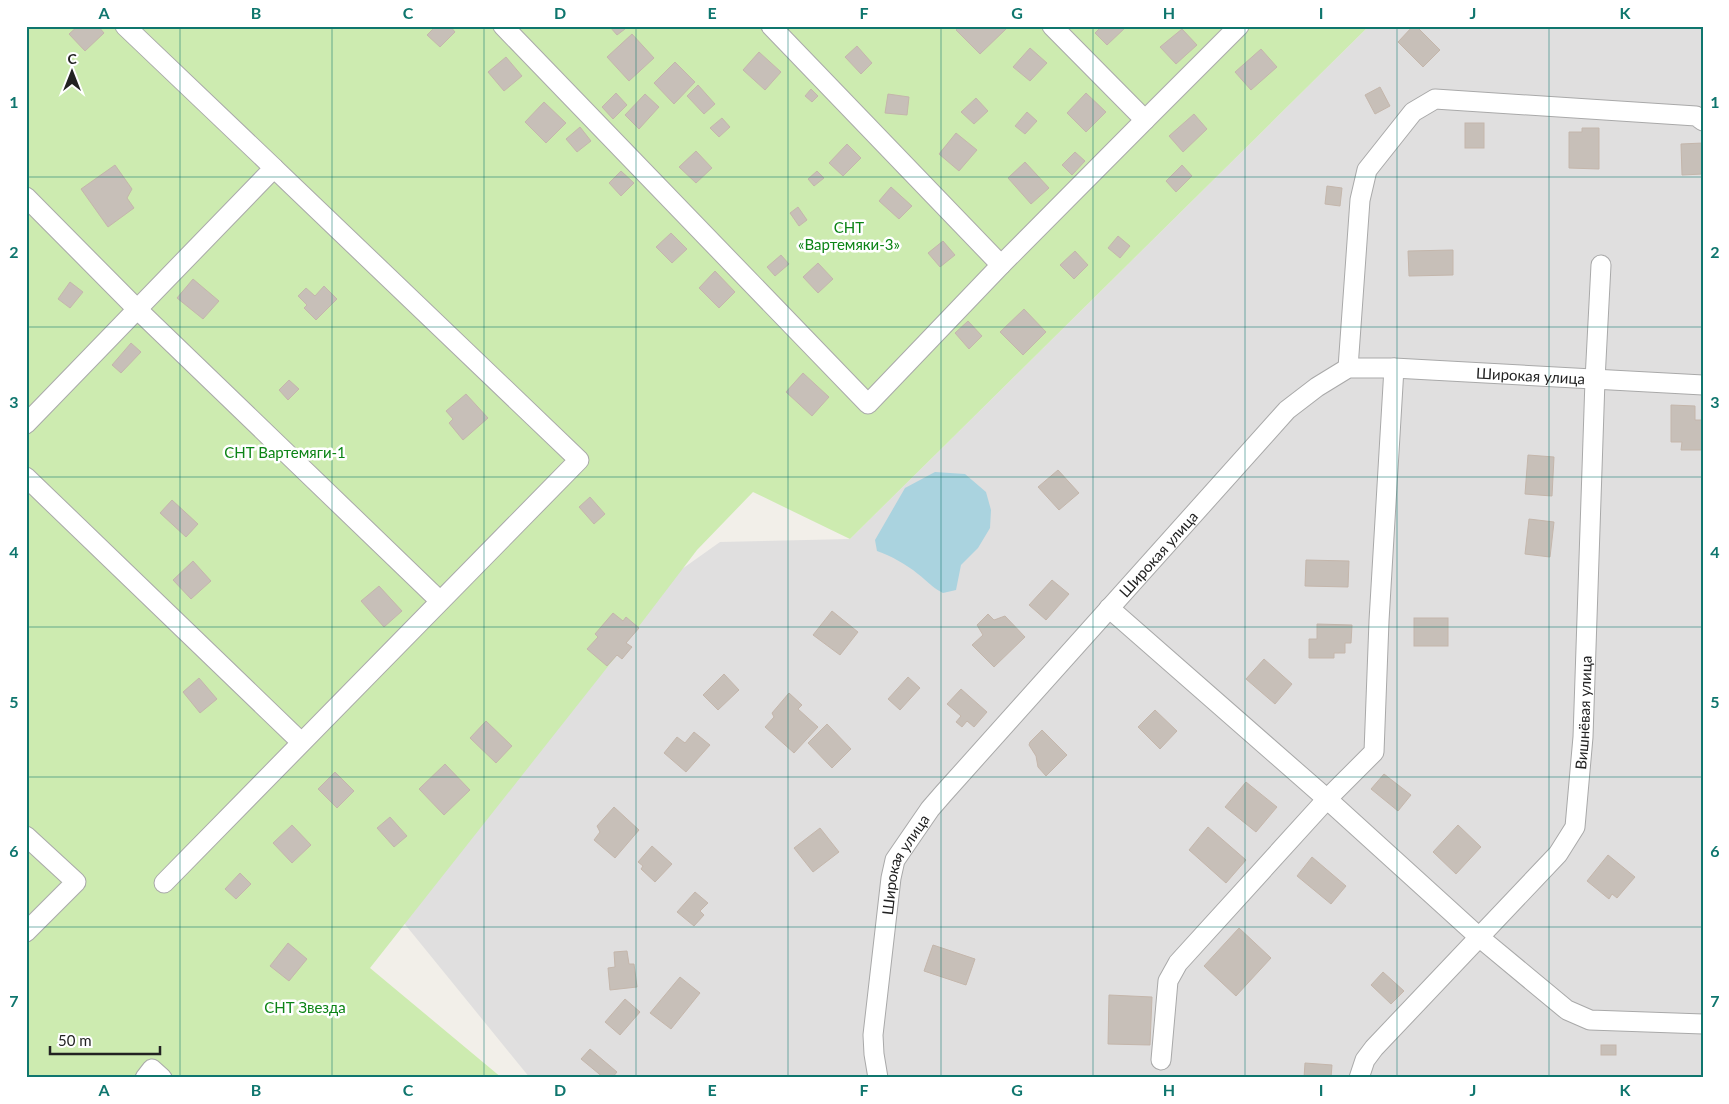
<svg xmlns="http://www.w3.org/2000/svg" width="1729" height="1104" viewBox="0 0 1729 1104" font-family="Lato,sans-serif">
	<style>
		.residential { fill: #e0dfdf }
		.grass { fill: #cdebb0 }
		.water { fill: #aad3df }
		.building { fill: #c7bfb8; stroke: #c4b6ab }
		.lines { fill: none; stroke-linecap: round; stroke-linejoin: round }
		.minor-casing { stroke: #a9a9a9; stroke-width: 21 }
		.minor { stroke: #fff; stroke-width: 19 }
		.grid { fill: none; stroke: #0f766e; stroke-width: 1; stroke-opacity: 0.55 }
		.labels { text-anchor: middle; dominant-baseline: central; stroke-width: 5; stroke-linejoin: round; paint-order: stroke }
		.park-label { font-size: 15px; fill: #0c8416; stroke: #fff }
		.street-label { font-size: 15px; fill: #222; stroke: #fff }
		.neatline { fill: none; stroke: #0f766e; stroke-width: 2 }
		.grid-label { font-size: 16px; text-anchor: middle; font-weight: bold; fill: #0f766e }
	</style>
	<rect width="100%" height="100%" fill="#f2efe9"/>
	<polygon class="residential" points="1369,26 1703,26 1703,1078 530,1078 386,901 551,662 720,542 850,539"/>
	<polygon class="grass" points="26,26 1369,26 850,539 753,492 697,550 617,655 370,968 502,1078 26,1078"/>
	<path class="water" d="M 935,472 L 965,474 L 986,492 L 991,510 L 990,528 L 978,548 L 961,565 L 956,590 L 943,593 C 933,588 927,581 918,574 C 906,564 891,556 877,551 L 875,540 L 905,488 Z"/>
	<g class="building">
		<polygon points="78,26 98,26 104,33 85,51 69,34"/>
		<polygon points="436,26 450,26 455,32 440,47 427,35"/>
		<polygon points="622,26 625,29 617,35 610,27"/>
		<polygon points="960,26 1003,26 1006,29 980,54 956,30"/>
		<polygon points="1102,26 1126,26 1126,27 1107,45 1095,33"/>
		<polygon points="1413,26 1416,26 1440,50 1423,67 1398,42"/>
		<polygon points="1182,29 1197,45 1176,64 1160,47"/>
		<polygon points="632,34 654,58 629,81 607,57"/>
		<polygon points="857,46 872,63 861,74 845,57"/>
		<polygon points="1030,48 1047,63 1030,81 1013,67"/>
		<polygon points="1261,49 1277,67 1251,90 1235,72"/>
		<polygon points="759,52 781,72 765,90 743,70"/>
		<polygon points="506,57 522,76 504,91 488,72"/>
		<polygon points="675,62 695,82 674,104 654,83"/>
		<polygon points="698,85 715,104 704,114 687,96"/>
		<polygon points="1380,87 1390,106 1375,114 1365,95"/>
		<polygon points="811,89 818,96 812,102 805,96"/>
		<polygon points="616,93 627,105 613,119 602,107"/>
		<polygon points="1086,93 1106,112 1086,132 1067,113"/>
		<polygon points="645,94 659,107 639,129 625,115"/>
		<polygon points="888,94 909,97 907,115 885,113"/>
		<polygon points="976,98 988,111 974,124 961,112"/>
		<polygon points="544,102 566,123 546,143 525,122"/>
		<polygon points="1027,112 1037,121 1025,134 1015,126"/>
		<polygon points="1194,114 1207,129 1183,152 1169,136"/>
		<polygon points="722,118 730,127 719,137 710,128"/>
		<rect x="1465" y="123" width="19" height="25"/>
		<polygon points="580,127 591,141 577,152 566,139"/>
		<polygon points="1582,128 1599,128 1599,169 1569,168 1569,132 1582,132"/>
		<polygon points="956,133 977,150 959,171 939,154"/>
		<polygon points="1703,143 1703,174 1682,175 1681,144"/>
		<polygon points="847,144 861,158 843,176 829,163"/>
		<polygon points="696,151 712,168 696,183 679,167"/>
		<polygon points="1075,152 1085,161 1072,175 1062,165"/>
		<polygon points="1025,162 1049,188 1031,204 1008,178"/>
		<polygon points="115,165 132,189 127,198 134,208 108,227 81,189"/>
		<polygon points="1182,165 1192,176 1176,192 1166,181"/>
		<polygon points="621,171 634,183 621,196 609,183"/>
		<polygon points="817,171 824,178 814,186 808,179"/>
		<polygon points="1327,186 1342,188 1340,206 1325,204"/>
		<polygon points="891,187 912,206 899,219 879,201"/>
		<polygon points="798,207 807,220 799,226 790,213"/>
		<polygon points="671,233 687,249 672,263 656,247"/>
		<polygon points="1118,236 1130,246 1120,258 1108,248"/>
		<polygon points="943,241 955,255 940,267 928,253"/>
		<polygon points="1453,250 1453,275 1409,276 1408,251"/>
		<polygon points="1075,251 1088,265 1074,279 1060,265"/>
		<polygon points="781,255 789,264 775,276 767,267"/>
		<polygon points="818,263 833,279 818,293 803,277"/>
		<polygon points="715,271 735,292 719,308 699,288"/>
		<polygon points="193,279 219,301 203,319 177,298"/>
		<polygon points="70,282 83,292 70,308 58,299"/>
		<polygon points="324,286 337,299 316,320 304,308 307,305 298,296 306,288 315,296"/>
		<polygon points="1024,309 1046,332 1023,355 1000,332"/>
		<polygon points="968,321 982,336 969,349 955,333"/>
		<polygon points="131,343 141,352 121,373 112,365"/>
		<polygon points="803,373 829,397 812,416 786,392"/>
		<polygon points="289,380 299,389 288,400 279,390"/>
		<polygon points="466,394 488,418 463,440 449,423 453,419 446,411"/>
		<polygon points="1671,405 1695,406 1695,420 1703,420 1703,450 1681,450 1682,442 1671,442"/>
		<polygon points="1528,455 1554,457 1552,496 1525,494"/>
		<polygon points="1058,470 1079,493 1059,510 1038,487"/>
		<polygon points="590,497 605,514 594,524 579,507"/>
		<polygon points="172,500 198,524 186,537 160,513"/>
		<polygon points="1529,519 1554,522 1550,557 1525,554"/>
		<polygon points="1306,560 1349,561 1348,587 1305,586"/>
		<polygon points="193,561 211,581 191,599 173,580"/>
		<polygon points="1052,580 1069,594 1046,620 1029,605"/>
		<polygon points="379,586 402,611 384,627 361,601"/>
		<polygon points="832,611 858,632 840,655 813,635"/>
		<polygon points="613,613 623,621 626,617 639,628 626,643 632,647 622,659 617,655 607,666 587,649 598,637 595,634"/>
		<polygon points="988,614 994,620 1005,616 1025,637 994,667 972,645 983,635 977,625"/>
		<rect x="1414" y="618" width="34" height="28"/>
		<polygon points="1317,624 1352,625 1351,643 1345,643 1345,653 1334,653 1334,658 1309,658 1309,639 1317,639"/>
		<polygon points="1264,659 1292,684 1275,704 1246,679"/>
		<polygon points="724,674 739,690 718,710 703,695"/>
		<polygon points="908,677 920,688 900,710 888,699"/>
		<polygon points="199,678 217,699 200,713 183,692"/>
		<polygon points="961,689 987,712 974,727 967,721 962,727 956,722 961,716 947,704"/>
		<polygon points="789,693 802,705 798,709 818,727 794,753 765,727 774,717 772,713"/>
		<polygon points="1155,710 1177,731 1160,749 1138,727"/>
		<polygon points="486,721 512,746 496,763 470,738"/>
		<polygon points="827,724 851,749 832,768 808,743"/>
		<polygon points="1042,730 1067,755 1046,776 1038,767 1036,756 1029,745 1030,742"/>
		<polygon points="694,732 710,745 686,772 664,753 677,737 685,743"/>
		<polygon points="445,764 470,790 444,815 419,789"/>
		<polygon points="335,772 354,791 337,808 318,789"/>
		<polygon points="1384,774 1411,795 1398,811 1371,789"/>
		<polygon points="1246,782 1277,807 1256,832 1225,807"/>
		<polygon points="614,807 639,830 615,858 594,840 600,832 597,826"/>
		<polygon points="390,817 407,836 394,847 377,828"/>
		<polygon points="292,825 311,845 292,863 273,843"/>
		<polygon points="1458,825 1481,847 1456,874 1433,852"/>
		<polygon points="1208,827 1246,860 1226,883 1189,850"/>
		<polygon points="820,828 839,852 813,872 794,848"/>
		<polygon points="652,846 672,864 655,882 641,869 643,866 638,862"/>
		<polygon points="1608,855 1635,877 1617,898 1612,894 1609,899 1587,881"/>
		<polygon points="1312,857 1346,886 1331,904 1297,876"/>
		<polygon points="240,873 251,884 236,899 225,889"/>
		<polygon points="695,892 708,903 700,911 704,915 694,926 677,912"/>
		<polygon points="1239,928 1271,958 1236,996 1204,966"/>
		<polygon points="288,943 307,959 289,981 270,966"/>
		<polygon points="933,945 975,959 966,985 924,971"/>
		<polygon points="627,951 629,964 634,964 637,987 610,990 608,968 615,967 614,952"/>
		<polygon points="1383,972 1404,991 1391,1004 1371,985"/>
		<polygon points="680,977 700,993 671,1029 650,1013"/>
		<polygon points="1109,995 1152,997 1150,1045 1108,1044"/>
		<polygon points="625,999 640,1012 620,1035 605,1022"/>
		<rect x="1601" y="1045" width="15" height="10"/>
		<polygon points="590,1049 617,1072 612,1078 604,1078 581,1059"/>
		<polygon points="1305,1063 1332,1065 1331,1078 1304,1078"/>
	</g>
	<g class="lines">
		<g class="minor-casing">
			<g id="minor">
				<polyline points="503,26 868,404 1001,265 1145,120 1052,26"/>
				<polyline points="771,26 1001,265"/>
				<polyline points="1145,120 1239,26"/>
				<polyline points="26,197 137,309 440,601"/>
				<polyline points="1348,368 1360,200 1367,170 1413,112 1435,99 1696,116 1703,121"/>
				<polyline points="26,424 274,168 125,26"/>
				<polyline points="26,477 301,742"/>
				<polyline points="1109,608 1327,799 1479,937 1567,1010 1590,1020 1703,1024"/>
				<polyline points="26,836 76,882 26,932"/>
				<polyline points="164,883 579,460 274,168"/>
				<polyline points="1161,1060 1168,981 1178,963 1327,799 1374,752 1379,621 1394,368"/>
				<polyline points="145,1078 152,1069 162,1078"/>
				<path id="s1" d="M 878,1078 L 874,1054 L 873,1035 L 891,878 L 895,860 L 930,809 L 943,794 L 1287,410 L 1317,387 L 1348,368 L 1394,368 L 1703,385"/>
				<path id="s2" d="M 1359,1078 L 1365,1060 L 1374,1048 L 1558,854 L 1575,827 L 1583,737 L 1595,380 L 1601,265"/>
			</g>
		</g>
		<use href="#minor" class="minor"/>
	</g>
	<path class="grid" d="M 180,26 L 180,1078M 332,26 L 332,1078M 484,26 L 484,1078M 636,26 L 636,1078M 788,26 L 788,1078M 941,26 L 941,1078M 1093,26 L 1093,1078M 1245,26 L 1245,1078M 1397,26 L 1397,1078M 1549,26 L 1549,1078M 26,177 L 1703,177M 26,327 L 1703,327M 26,477 L 1703,477M 26,627 L 1703,627M 26,777 L 1703,777M 26,927 L 1703,927"/>
	<g class="labels">
		<g class="park-label">
			<text x="849" y="227">СНТ<tspan x="849" dy="17">«Вартемяки-3»</tspan></text>
			<text x="285" y="452">СНТ Вартемяги-1</text>
			<text x="305" y="1007">СНТ Звезда</text>
		</g>
		<g class="street-label">
			<text stroke="none"><textPath href="#s1" startOffset="1074">Широкая улица</textPath></text>
			<text stroke="none"><textPath href="#s1" startOffset="624">Широкая улица</textPath></text>
			<text stroke="none"><textPath href="#s2" startOffset="448">Вишнёвая улица</textPath></text>
			<text stroke="none"><textPath href="#s1" startOffset="219">Широкая улица</textPath></text>
		</g>
	</g>
	<rect width="1729" height="1104" fill="none" stroke="#ffffff" stroke-width="55"/>
	<g transform="translate(72 72)" stroke="#ffffff" stroke-width="4" paint-order="stroke">
	<path d="M0-4L9 19L0 12L-9 19Z" fill="#222222"/>
	<text y="-8" font-size="14" font-weight="bold" text-anchor="middle" fill="#222222">С</text>
	</g>
	<path d="M50 1046v8h110v-8" fill="none" stroke="#222222" stroke-width="2.5"/>
	<text x="58" y="1046" font-size="15" fill="#222222" stroke="#ffffff" stroke-width="4" paint-order="stroke">50 m</text>
	<rect x="28" y="28" width="1674" height="1048" class="neatline"/>
	<g class="grid-label">
		<text x="104" y="19">A</text>
		<text x="256" y="19">B</text>
		<text x="408" y="19">C</text>
		<text x="560" y="19">D</text>
		<text x="712" y="19">E</text>
		<text x="864" y="19">F</text>
		<text x="1017" y="19">G</text>
		<text x="1169" y="19">H</text>
		<text x="1321" y="19">I</text>
		<text x="1473" y="19">J</text>
		<text x="1625" y="19">K</text>
		<text x="14" y="108">1</text>
		<text x="1715" y="108">1</text>
		<text x="14" y="258">2</text>
		<text x="1715" y="258">2</text>
		<text x="14" y="408">3</text>
		<text x="1715" y="408">3</text>
		<text x="14" y="558">4</text>
		<text x="1715" y="558">4</text>
		<text x="14" y="708">5</text>
		<text x="1715" y="708">5</text>
		<text x="14" y="857">6</text>
		<text x="1715" y="857">6</text>
		<text x="14" y="1007">7</text>
		<text x="1715" y="1007">7</text>
		<text x="104" y="1096">A</text>
		<text x="256" y="1096">B</text>
		<text x="408" y="1096">C</text>
		<text x="560" y="1096">D</text>
		<text x="712" y="1096">E</text>
		<text x="864" y="1096">F</text>
		<text x="1017" y="1096">G</text>
		<text x="1169" y="1096">H</text>
		<text x="1321" y="1096">I</text>
		<text x="1473" y="1096">J</text>
		<text x="1625" y="1096">K</text>
	</g>
</svg>
